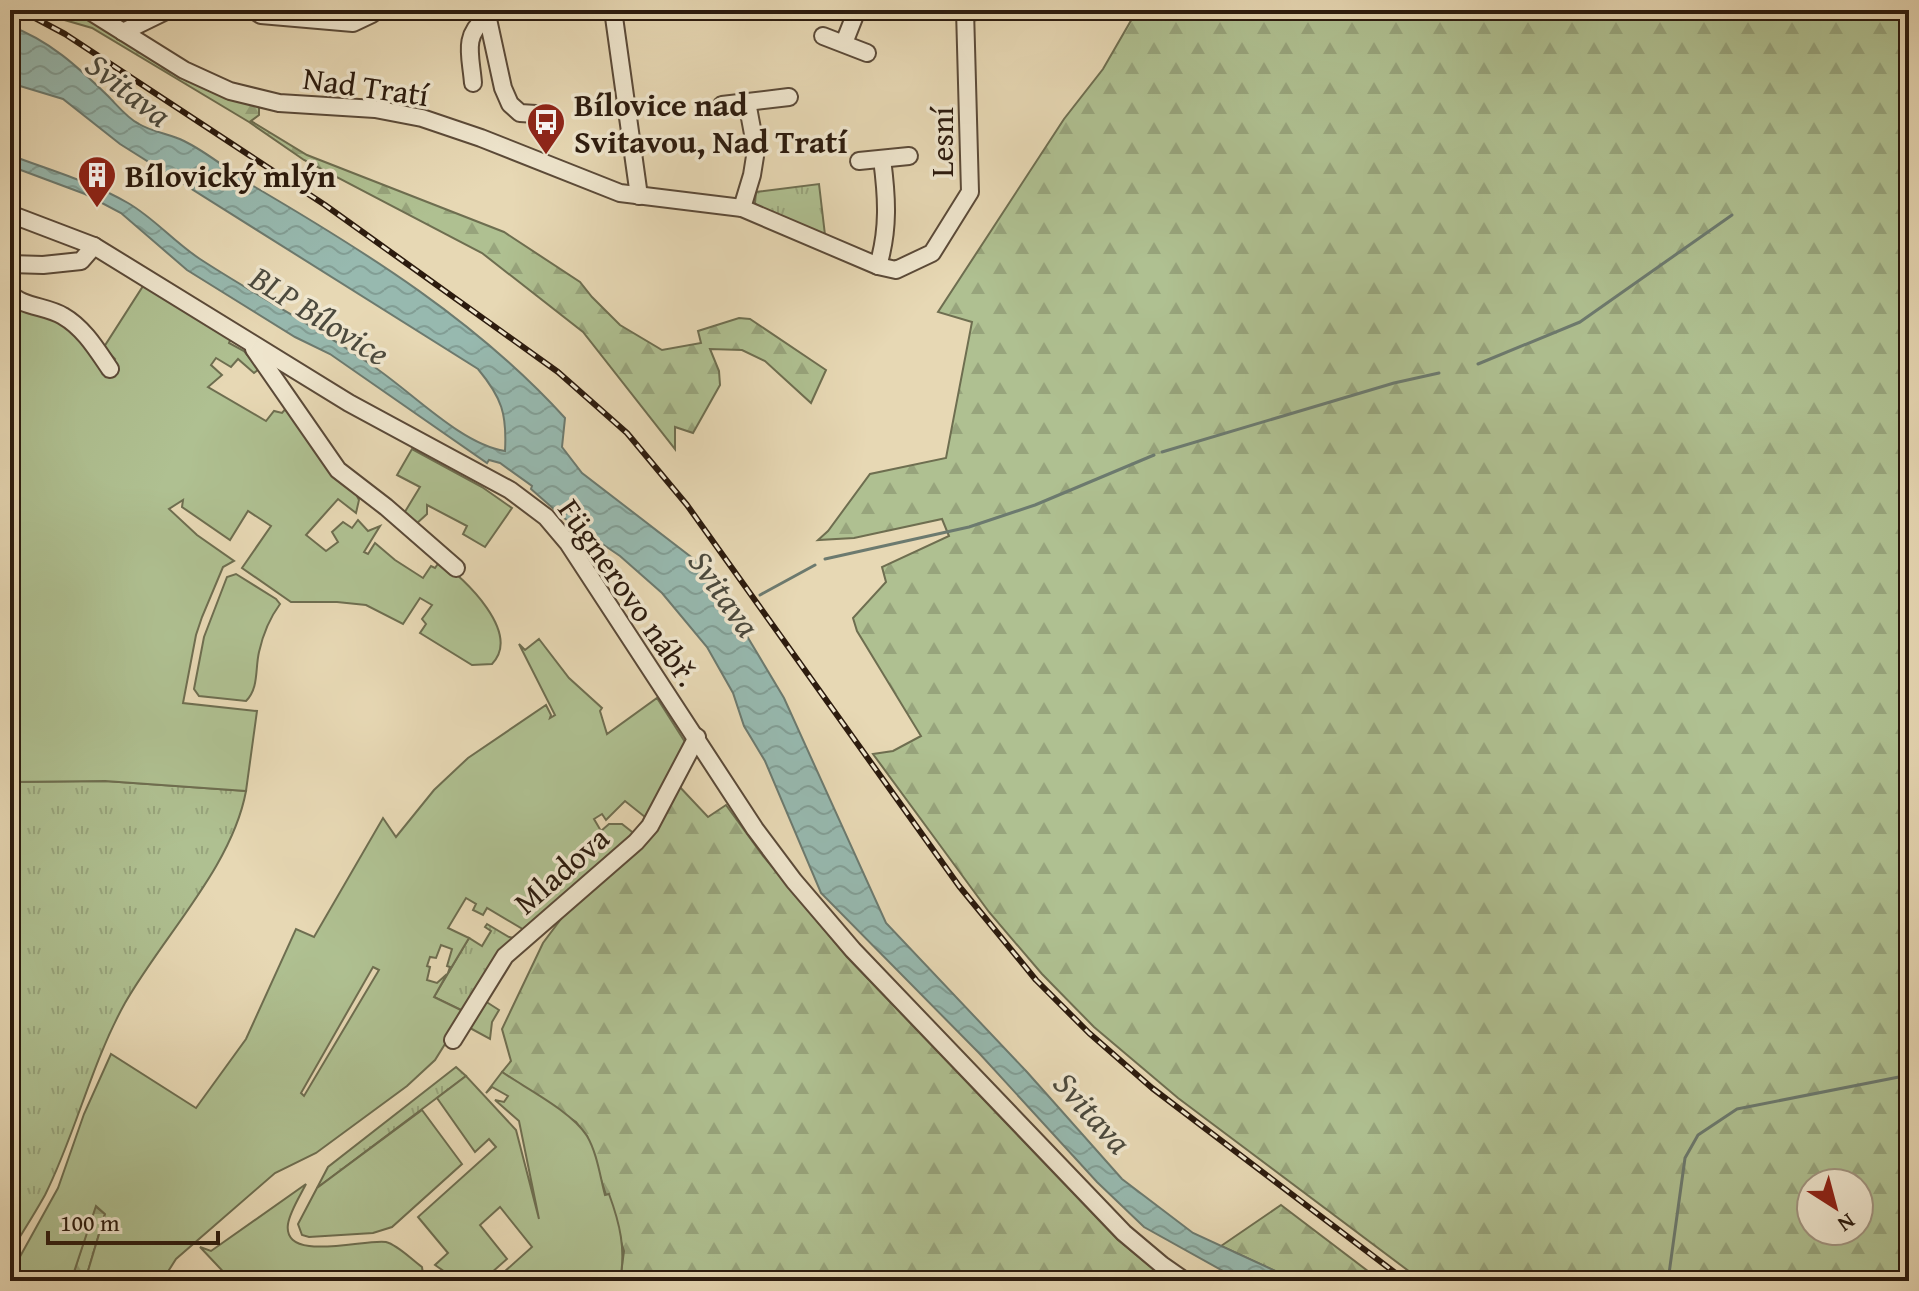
<svg xmlns="http://www.w3.org/2000/svg" width="1919" height="1291" viewBox="0 0 1919 1291" font-family="'Gentium Book Plus',serif">
	<style>
		.grass { fill: url(#grass-tufts); stroke: #6e6e50; stroke-width: 2 }
		.forest { fill: url(#forest-firs); stroke: #6e6e50; stroke-width: 2; fill-rule: evenodd }
		.garden { fill: #afc091; stroke: #6e6e50; stroke-width: 2; fill-rule: evenodd }
		.water { fill: url(#water-waves); stroke: #6c7a6f; stroke-width: 2 }
		.lines { fill: none; stroke-linecap: round; stroke-linejoin: round }
		.stream { stroke: #6c7a6f; stroke-width: 3 }
		.minor-casing { stroke: #5b4a38; stroke-width: 20 }
		.minor { stroke: #efe6ce; stroke-width: 16 }
		.rail-casing { stroke: #2c1b0e; stroke-width: 6 }
		.rail { stroke: #efe6ce; stroke-width: 3; stroke-dasharray: 9; stroke-linecap: butt }
		.labels { text-anchor: middle; dominant-baseline: central; stroke-width: 7; stroke-linejoin: round; paint-order: stroke }
		.street-label { font-size: 32px; fill: #2c1b0e; stroke: #efe6ce }
		.poi-label { font-size: 32px; font-weight: bold; fill: #2c1b0e; stroke: #efe6ce; text-anchor: start }
		.water-label { font-size: 34px; font-style: italic; fill: #4c4a3e; stroke: #efe6ce }
	</style>
	<defs>
		<pattern id="grass-tufts" width="24" height="20" patternUnits="userSpaceOnUse" patternTransform="scale(2)"><rect width="24" height="20" fill="#afc091"/><path d="M3 7l-1-3M5 7V3M7 7l1-3M15 17l-1-3M17 17v-4M19 17l1-3" fill="none" stroke="#97a47c"/></pattern>
		<pattern id="forest-firs" width="22" height="20" patternUnits="userSpaceOnUse" patternTransform="scale(2)"><rect width="22" height="20" fill="#afc091"/><path d="M5 1l3.5 6h-7zM16 11l3.5 6h-7z" fill="#97a47c"/></pattern>
		<pattern id="water-waves" width="16" height="10" patternUnits="userSpaceOnUse" patternTransform="scale(2)"><rect width="16" height="10" fill="#97b9af"/><path d="M0 5q4-4 8 0t8 0" fill="none" stroke="#829e95"/></pattern>
	</defs>
	<rect width="100%" height="100%" fill="#e7d8b4"/>
	<filter id="stains"><feTurbulence type="fractalNoise" baseFrequency=".0025" numOctaves="4"/><feColorMatrix values="0 0 0 0 .2 0 0 0 0 .09 0 0 0 0 .02 0 0 0 .5 -.17"/></filter>
	<radialGradient id="worn" r=".72"><stop offset=".6" stop-color="#630" stop-opacity="0"/><stop offset="1" stop-color="#630" stop-opacity=".3"/></radialGradient>
	<g class="grass">
		<polygon points="819,184 825,235 759,208 755,203 756,192"/>
		<path d="M 105,781 L 246,791 C 232,867 163,936 125,1003 C 91,1064 76,1133 45,1195 C 35,1213 24,1230 13,1248 L 10,1221 L 10,782 Z"/>
		<polygon points="487,924 509,937 519,939 465,1012 434,997 469,938 482,946 491,931 485,927"/>
		<polygon points="456,1067 466,1076 317,1188 328,1167"/>
	</g>
	<g class="forest">
		<path d="M 1066,10 L 1909,10 L 1909,1281 L 1422,1281 L 1178,1098 L 1094,1027 L 1042,974 L 989,912 L 873,754 L 893,751 L 921,736 L 857,631 L 853,618 L 886,582 L 882,567 L 949,536 L 942,519 L 854,538 L 818,540 L 828,531 L 870,474 L 946,458 L 972,322 L 938,312 L 1064,119 L 1103,69 L 1133,17 ZM 1859,1183 L 1859,1231 L 1811,1231 L 1811,1183 Z"/>
		<polygon points="61,19 89,19 252,101 259,107 259,115 251,121 307,155 504,232 580,282 592,297 620,325 662,350 701,343 698,331 739,318 750,319 826,370 811,403 765,361 742,350 710,349 719,371 720,385 693,433 675,427 675,449 583,332 482,253 304,160 249,122 92,28"/>
		<polygon points="677,784 708,817 726,805 763,856 847,957 1117,1239 1168,1281 620,1281 624,1251 587,1136 576,1122 502,1072 511,1061 502,1029 543,943 573,903"/>
		<polygon points="1281,1205 1381,1281 1297,1281 1221,1246"/>
		<polygon points="95,1206 105,1214 85,1281 71,1281"/>
	</g>
	<g class="garden">
		<path d="M 145,283 L 231,338 L 229,343 L 244,351 L 259,369 L 254,373 L 238,359 L 231,367 L 216,358 L 211,365 L 222,375 L 208,387 L 266,421 L 274,411 L 282,413 L 288,406 L 354,490 L 359,500 L 356,513 L 338,499 L 306,535 L 326,551 L 338,542 L 332,532 L 343,522 L 352,528 L 358,520 L 368,531 L 380,526 L 364,552 L 368,554 L 375,543 L 395,560 L 423,578 L 431,566 L 435,568 L 440,561 C 465,579 522,633 492,664 L 472,665 L 420,633 L 426,624 L 422,619 L 432,605 L 420,598 L 403,624 L 366,605 L 337,602 L 291,602 L 242,568 L 271,526 L 248,511 L 230,540 L 182,507 L 183,500 L 169,509 L 197,535 L 234,561 L 223,567 L 202,617 L 196,635 L 183,703 L 257,711 L 246,791 L 105,781 L 10,782 L 10,306 L 26,312 L 30,307 L 51,314 L 112,363 L 115,359 L 104,347 Z"/>
		<polygon points="412,449 482,487 512,508 485,547 463,534 467,526 427,505 427,514 415,525 403,515 420,487 397,475"/>
		<path d="M 236,574 L 276,599 L 280,604 C 269,619 263,634 259,652 C 255,669 259,688 246,701 L 199,696 L 194,689 L 204,637 L 227,577 Z"/>
		<path d="M 539,639 L 569,678 L 602,708 L 600,711 L 607,734 L 657,698 L 685,742 L 685,750 L 650,821 L 625,801 L 606,820 L 602,814 L 594,819 L 601,831 L 609,824 L 622,824 L 636,835 L 526,931 L 487,908 L 483,915 L 473,910 L 476,904 L 466,898 L 448,928 L 469,938 L 448,973 L 450,967 L 447,966 L 452,949 L 441,945 L 436,958 L 430,957 L 427,966 L 430,967 L 427,980 L 437,983 L 447,974 L 434,997 L 465,1012 L 435,1060 L 407,1086 L 316,1153 L 275,1173 L 176,1259 L 162,1281 L 85,1281 L 105,1214 L 96,1206 L 71,1281 L 18,1281 L 17,1262 L 58,1188 L 84,1114 L 111,1054 L 196,1108 L 246,1039 L 296,929 L 314,937 L 383,818 L 396,837 L 434,790 L 468,758 L 546,705 L 551,715 L 550,718 L 555,715 L 519,644 L 525,650 ZM 373,967 L 379,970 L 304,1096 L 301,1093 Z"/>
		<polygon points="485,1001 499,1010 492,1022 490,1039 470,1028"/>
		<path d="M 502,1072 C 527,1089 571,1111 587,1136 C 597,1153 600,1176 605,1195 L 609,1194 C 620,1224 626,1249 620,1281 L 494,1281 L 532,1247 L 500,1207 L 480,1225 L 507,1259 L 482,1281 L 458,1281 L 435,1265 L 448,1253 L 418,1217 L 496,1147 L 489,1139 L 475,1152 L 437,1098 L 466,1076 L 516,1130 L 539,1219 L 519,1121 L 495,1100 L 504,1102 L 508,1096 L 492,1087 L 486,1093 Z"/>
		<polygon points="422,1110 462,1164 392,1227 373,1233 309,1237 302,1235 298,1224 317,1188"/>
		<path d="M 306,1184 C 300,1196 290,1211 288,1224 C 282,1264 367,1238 386,1242 C 398,1245 412,1260 422,1267 L 423,1274 L 416,1281 L 232,1281 L 200,1247 L 211,1251 Z"/>
	</g>
	<path class="water" d="M 10,26 C 49,40 78,67 108,96 C 117,105 127,118 139,124 C 152,132 170,134 184,141 C 209,153 231,173 255,187 C 366,252 478,322 565,418 L 562,447 L 582,473 L 695,560 L 732,611 L 784,698 L 886,923 L 1027,1072 L 1122,1179 L 1193,1233 L 1297,1281 L 1241,1281 L 1144,1227 L 1097,1182 L 979,1053 L 821,893 L 765,761 L 744,726 L 733,693 L 707,647 L 662,593 L 620,556 L 564,518 L 531,489 L 532,486 L 500,463 L 489,460 L 487,463 L 330,354 L 295,337 L 187,270 L 121,213 L 85,194 L 10,166 L 10,155 C 49,170 92,182 128,203 C 154,218 174,242 200,259 C 255,295 315,326 370,364 C 410,390 460,444 505,451 C 507,414 502,398 478,369 L 120,144 L 63,99 L 10,83 Z"/>
	<g class="lines">
		<g class="stream">
			<polyline points="1478,364 1580,322 1732,215"/>
			<polyline points="1162,452 1394,383 1439,373"/>
			<polyline points="825,559 969,527 1035,505 1154,455"/>
			<polyline points="760,595 815,565"/>
			<polyline points="1668,1281 1685,1158 1698,1135 1737,1109 1909,1075"/>
		</g>
		<g class="minor-casing">
			<g id="minor">
				<polyline points="88,10 184,70 230,91 279,103 375,109 422,118 481,138 620,193 742,208 878,266 896,270 932,253 970,192 965,10"/>
				<polyline points="253,10 261,15 353,23 372,14"/>
				<polyline points="486,10 503,88 510,104 520,113 552,115"/>
				<polyline points="613,10 639,196"/>
				<polyline points="967,12 986,10"/>
				<polyline points="123,32 168,10"/>
				<polyline points="823,36 867,53"/>
				<polyline points="844,43 857,10"/>
				<path d="M 473,83 C 471,56 462,36 486,18"/>
				<polyline points="722,105 789,97"/>
				<polyline points="859,161 909,156"/>
				<polyline points="742,208 752,175 756,150 747,102"/>
				<polyline points="10,214 94,246 349,403 510,490 546,517 568,543 755,829 794,881 853,950 1124,1233 1162,1265 1185,1281"/>
				<polyline points="10,264 43,265 81,261 94,246"/>
				<path d="M 878,266 C 889,229 887,197 882,159"/>
				<path d="M 10,293 C 21,307 47,306 63,316 C 84,328 97,350 110,369"/>
				<polyline points="254,349 338,470 386,507 456,568"/>
				<polyline points="453,1040 505,956 636,842 650,826 697,737"/>
			</g>
		</g>
		<use href="#minor" class="minor"/>
		<g class="rail-casing">
			<polyline id="rail" points="20,10 65,34 325,205 558,372 627,433 687,505 959,886 1036,980 1089,1033 1152,1088 1406,1281"/>
		</g>
		<use href="#rail" class="rail"/>
	</g>
	<defs>
		<g id="bus-pin" transform="scale(2)"><path d="M0 17L-7.5 6A9.5 9.5 0 1 1 7.5 6Z" fill="#8f2418" stroke="#efe6ce"/><path d="M-5-6H5V4H4V6H2V4H-2V6H-4V4H-5ZM-3.5-4V0h7V-4ZM-3.5 1.2v1.5H-2V1.2ZM2 1.2v1.5H3.5V1.2Z" fill="#fff"/></g>
		<g id="building-pin" transform="scale(2)"><path d="M0 17L-7.5 6A9.5 9.5 0 1 1 7.5 6Z" fill="#8f2418" stroke="#efe6ce"/><path d="M-4-6H4V6H1V3H-1V6H-4ZM-2.5-4.3h1.7v1.8h-1.7ZM.8-4.3h1.7v1.8H.8ZM-2.5-1h1.7V.8h-1.7ZM.8-1h1.7V.8H.8Z" fill="#fff"/></g>
	</defs>
	<g fill-rule="evenodd">
		<use href="#bus-pin" x="546" y="122"/>
		<use href="#building-pin" x="97" y="175"/>
	</g>
	<g class="labels">
		<g class="street-label">
			<text transform="translate(366 86) rotate(8)">Nad Tratí</text>
			<text transform="translate(941 142) rotate(-90)">Lesní</text>
			<text transform="translate(629 592) rotate(55)">Fügnerovo nábř.</text>
			<text transform="translate(561 870) rotate(-41)">Mladova</text>
		</g>
		<g class="poi-label">
			<text x="574" y="104">Bílovice nad<tspan x="574" dy="37">Svitavou, Nad Tratí</tspan></text>
			<text x="125" y="175">Bílovický mlýn</text>
		</g>
		<g class="water-label">
			<text transform="translate(129 89) rotate(38)">Svitava</text>
			<text transform="translate(320 315) rotate(32)">BLP Bílovice</text>
			<text transform="translate(725 593) rotate(55)">Svitava</text>
			<text transform="translate(1093 1112) rotate(48)">Svitava</text>
		</g>
	</g>
	<rect width="1919" height="1291" fill="none" stroke="#e7d8b4" stroke-width="40"/>
	<rect x="12" y="12" width="1895" height="1267" fill="none" stroke="#2c1b0e" stroke-width="4"/>
	<rect x="20" y="20" width="1879" height="1251" fill="none" stroke="#2c1b0e" stroke-width="2"/>
	<g transform="translate(1835 1207) rotate(144)"><circle r="38" fill="#efe6ce" stroke="#a19581" stroke-width="2"/>
	<path d="M0-6L14 30L0 20L-14 30Z" fill="#8f2418"/>
	<text y="-12" font-size="22" font-weight="bold" text-anchor="middle" fill="#2c1b0e">N</text>
	</g>
	<path d="M48 1231v12h170v-12" fill="none" stroke="#2c1b0e" stroke-width="4"/>
	<text x="60" y="1231" font-size="24" fill="#2c1b0e" stroke="#efe6ce" stroke-width="6" paint-order="stroke">100 m</text>
	<rect width="100%" height="100%" filter="url(#stains)"/>
	<rect width="100%" height="100%" fill="url(#worn)"/>
</svg>
